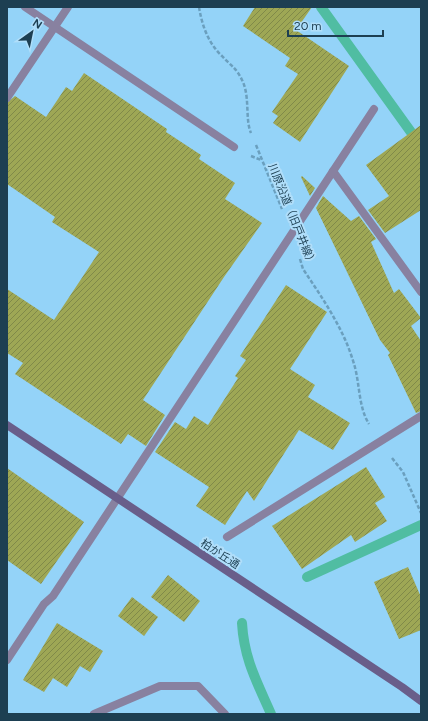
<svg xmlns="http://www.w3.org/2000/svg" width="428" height="721" viewBox="0 0 428 721" font-family="Figtree,'Noto Sans JP',sans-serif">
	<style>
		.lines { fill: none; stroke-linecap: round; stroke-linejoin: round }
		.stream { stroke: #50bda2; stroke-width: 10 }
		.building { fill: url(#building-hatch) }
		.path { stroke: #6a9fbe; stroke-width: 2.5; stroke-dasharray: 4 2; stroke-linecap: butt }
		.lane { stroke: #8881a0; stroke-width: 8 }
		.street { stroke: #8881a0; stroke-width: 8 }
		.secondary { stroke: #695e8a; stroke-width: 8 }
		.labels { text-anchor: middle; dominant-baseline: central; stroke-width: 4; stroke-linejoin: round; paint-order: stroke }
		.street-label { font-size: 11px; fill: #1d3f52; stroke: #b0defa }
	</style>
	<defs>
		<pattern id="building-hatch" width="6" height="6" patternUnits="userSpaceOnUse"><rect width="6" height="6" fill="#9ea755"/><path d="M-1 1l2-2M0 6l6-6M5 7l2-2" fill="none" stroke="#808949"/></pattern>
	</defs>
	<rect width="100%" height="100%" fill="#94d3f8"/>
	<g class="lines">
		<g class="stream">
			<polyline points="321,7 421,146"/>
			<polyline points="307,577 421,525"/>
			<path d="M 242,623 C 244,659 257,682 271,714"/>
		</g>
	</g>
	<g class="building">
		<polygon points="255,7 312,7 296,30 349,66 300,142 273,123 278,116 272,112 298,74 285,66 290,58 243,26"/>
		<polygon points="84,73 167,129 166,132 201,155 199,159 235,183 225,199 262,223 224,277 143,400 165,415 146,446 128,434 121,444 15,374 23,363 7,353 7,289 54,320 99,252 52,222 55,217 7,184 7,103 15,96 46,117 66,87 72,91"/>
		<polygon points="421,125 421,210 385,233 368,210 389,196 366,165"/>
		<polygon points="302,176 315,188 310,196 301,177"/>
		<polygon points="323,196 351,221 359,216 376,239 371,242 394,293 399,289 421,318 411,326 421,341 421,411 416,413 388,355 390,353 380,340 316,208"/>
		<polygon points="286,285 327,312 290,369 315,385 308,397 350,423 333,450 299,430 254,501 247,491 225,525 196,506 209,487 155,452 175,422 186,429 194,416 208,425 238,378 235,376 246,360 240,356"/>
		<polygon points="366,467 385,497 375,503 387,521 355,542 351,535 302,569 272,526"/>
		<polygon points="7,468 84,522 41,584 7,560"/>
		<polygon points="408,567 421,597 421,630 399,639 374,582"/>
		<polygon points="168,575 200,601 184,622 151,597"/>
		<polygon points="132,597 158,617 144,636 118,616"/>
		<polygon points="57,623 103,651 90,672 80,666 67,687 53,678 44,692 23,680"/>
	</g>
	<g class="lines">
		<g class="path">
			<path d="M 199,7 C 202,25 208,43 222,56 C 232,67 236,67 243,82 C 250,99 245,119 251,133"/>
			<polyline points="256,145 282,209"/>
			<polyline points="251,156 261,160"/>
			<path d="M 300,259 L 303,269 C 323,299 344,329 354,364 C 360,383 358,406 369,424"/>
			<polyline points="392,458 403,472 421,513"/>
		</g>
		<polyline class="lane" points="94,714 160,686 198,686 225,714"/>
		<g class="street">
			<polyline points="25,7 234,147"/>
			<polyline points="7,98 68,7"/>
			<polyline points="333,171 421,292"/>
			<polyline points="227,537 421,416"/>
			<polyline points="7,660 44,604 53,596 374,109"/>
		</g>
		<polyline class="secondary" points="7,425 402,687 421,701"/>
	</g>
	<g class="labels">
		<g class="street-label">
			<text transform="translate(292 215) rotate(68)">川原沿道（旧戸井線）</text>
			<text transform="translate(220 554) rotate(33)">柏が丘通</text>
		</g>
	</g>
	<rect width="428" height="721" fill="none" stroke="#1d3f52" stroke-width="16"/>
	<g transform="translate(32 32) rotate(33)" stroke="#b0defa" stroke-width="3" paint-order="stroke">
	<path d="M0-3L7 15L0 10L-7 15Z" fill="#1d3f52"/>
	<text y="-6" font-size="11" font-weight="bold" text-anchor="middle" fill="#1d3f52">N</text>
	</g>
	<path d="M288 30v6h95v-6" fill="none" stroke="#1d3f52" stroke-width="2"/>
	<text x="294" y="30" font-size="12" fill="#1d3f52" stroke="#b0defa" stroke-width="3" paint-order="stroke">20 m</text>
</svg>
